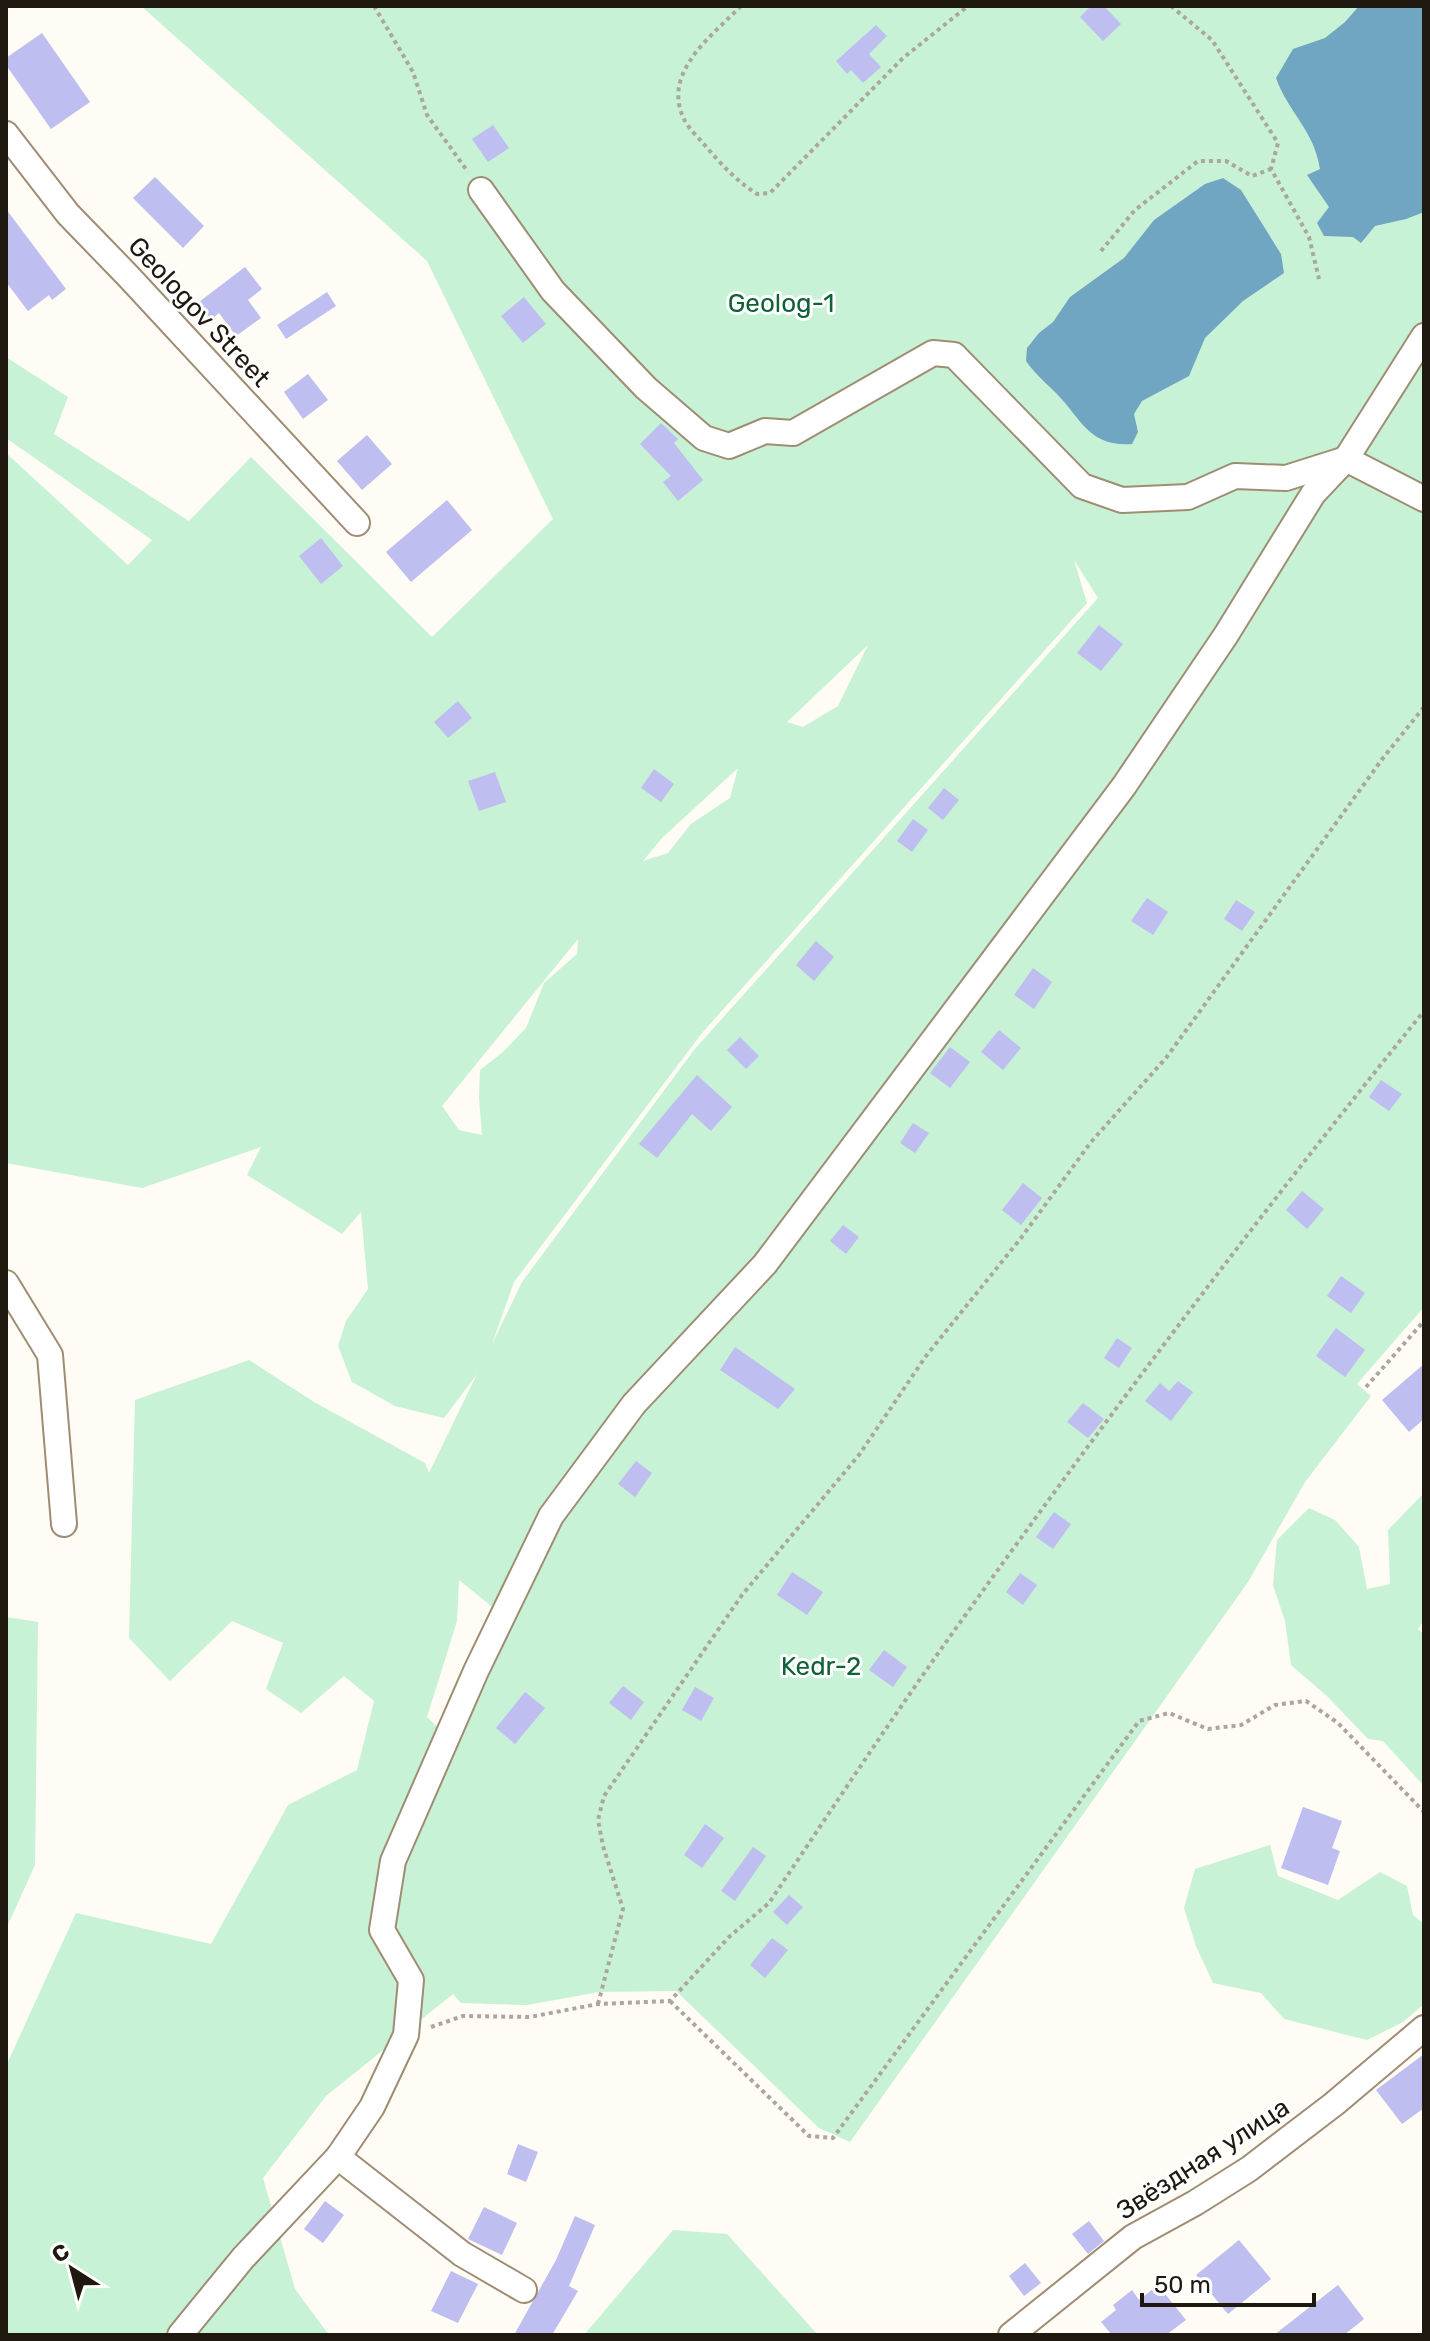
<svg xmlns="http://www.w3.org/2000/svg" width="1430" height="2341" viewBox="0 0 1430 2341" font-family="Rubik,sans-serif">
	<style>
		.green { fill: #c7f2d5; fill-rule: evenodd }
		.water { fill: #70a6c2 }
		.building { fill: #bfbef0 }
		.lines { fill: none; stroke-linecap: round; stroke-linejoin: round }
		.minor-casing { stroke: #9f8d73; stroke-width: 28 }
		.path { stroke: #aca69f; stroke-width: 4; stroke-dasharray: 4 4; stroke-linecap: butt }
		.minor { stroke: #fff; stroke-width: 24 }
		.labels { text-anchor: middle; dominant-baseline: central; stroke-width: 6; stroke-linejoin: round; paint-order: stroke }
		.park-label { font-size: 26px; fill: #0f6138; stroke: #fff }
		.street-label { font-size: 26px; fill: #1f180e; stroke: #fff }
	</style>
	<rect width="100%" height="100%" fill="#fffbf5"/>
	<g class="green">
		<path d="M 141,6 L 1424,6 L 1424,326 L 1340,456 L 1309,490 L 1221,632 L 1118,782 L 760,1259 L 630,1400 L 545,1512 L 495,1609 L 459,1580 L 457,1621 L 427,1717 L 453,1742 L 557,1520 L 639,1408 L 769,1268 L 1129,789 L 1231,639 L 1317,498 L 1351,462 L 1424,347 L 1424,1307 L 1357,1384 L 1371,1396 L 1305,1482 L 1248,1582 L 850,2142 L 819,2128 L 676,1991 L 599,1992 L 527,2005 L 461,2003 L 453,1994 L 326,2096 L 263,2178 L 295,2289 L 329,2335 L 6,2335 L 6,2066 L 76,1913 L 211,1944 L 288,1805 L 357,1770 L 374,1701 L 344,1676 L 301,1713 L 266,1689 L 283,1643 L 232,1621 L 170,1681 L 129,1638 L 135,1400 L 249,1360 L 314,1402 L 425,1463 L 429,1473 L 477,1374 L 444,1418 L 395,1406 L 352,1382 L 338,1346 L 346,1321 L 368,1289 L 361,1212 L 342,1234 L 247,1175 L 261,1147 L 142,1188 L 6,1163 L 6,453 L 128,565 L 152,540 L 6,438 L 6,357 L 68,397 L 54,434 L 189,521 L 251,457 L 432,637 L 553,519 L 427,261 ZM 1074,560 L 1098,598 L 694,1050 L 522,1282 L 492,1344 L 514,1282 L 702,1033 L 1087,603 ZM 868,645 L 838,706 L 803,727 L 787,722 ZM 738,768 L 730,798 L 691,824 L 668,853 L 643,861 L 662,838 ZM 578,939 L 577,954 L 544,983 L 526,1028 L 503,1052 L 480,1070 L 479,1098 L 482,1135 L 459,1130 L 442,1106 Z"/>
		<polygon points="1424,1493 1424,1620 1418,1629 1424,1635 1424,1786 1383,1741 1368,1739 1327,1696 1291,1665 1285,1621 1273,1585 1277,1540 1309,1508 1335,1520 1359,1547 1367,1589 1390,1584 1388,1530"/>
		<polygon points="6,1617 38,1622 35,1865 6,1929"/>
		<polygon points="1270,1845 1278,1876 1338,1900 1380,1872 1407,1886 1413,1915 1424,1924 1424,2004 1403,2022 1367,2040 1284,2019 1261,1993 1213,1983 1196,1946 1184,1908 1195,1869"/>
		<polygon points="673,2230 727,2234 818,2335 584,2335"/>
	</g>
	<g class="water">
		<path d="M 1359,6 L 1424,6 L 1424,212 L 1406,219 L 1375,226 L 1361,243 L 1353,237 L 1324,236 L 1317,223 L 1329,207 L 1307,175 L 1320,169 C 1314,130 1288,112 1276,78 L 1293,49 L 1325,38 L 1345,22 Z"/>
		<path d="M 1223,178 L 1241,190 L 1281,254 L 1284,273 L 1243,301 L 1205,338 L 1189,376 L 1142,401 L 1134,414 L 1138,432 L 1132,444 C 1089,447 1082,420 1057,394 C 1046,383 1035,374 1026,361 L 1027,348 L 1039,333 L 1053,322 L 1070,297 L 1124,258 L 1154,220 L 1205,184 Z"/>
	</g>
	<g class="building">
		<polygon points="1091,6 1104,6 1121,24 1103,41 1080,17"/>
		<polygon points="876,25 887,36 869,54 881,67 863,83 851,70 847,74 836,61"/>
		<polygon points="42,33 90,102 51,129 6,65 6,58"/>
		<polygon points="493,125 509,148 488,162 472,139"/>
		<polygon points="155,177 204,226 183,248 133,198"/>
		<polygon points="6,209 66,289 52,300 49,295 28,311 6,282"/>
		<polygon points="245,267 262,289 248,300 261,318 236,336 219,313 208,322 195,305"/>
		<polygon points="327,292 336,306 286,339 277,325"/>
		<polygon points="524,297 546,324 523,343 501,316"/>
		<polygon points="308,374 328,400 303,419 284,392"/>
		<polygon points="661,423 678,439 674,443 703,480 678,501 663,482 671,476 640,444"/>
		<polygon points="367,435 392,464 362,490 337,461"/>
		<polygon points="447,500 472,530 411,582 386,552"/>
		<polygon points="321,538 343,566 321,584 299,556"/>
		<polygon points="1099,625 1123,644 1101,671 1077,653"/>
		<polygon points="458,701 472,718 448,738 434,722"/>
		<polygon points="654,769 674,784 661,802 641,788"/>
		<polygon points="495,772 506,802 479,811 468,781"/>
		<polygon points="944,788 959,800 943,820 928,808"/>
		<polygon points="913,819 928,830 912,852 897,841"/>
		<polygon points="1147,898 1168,912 1153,935 1131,921"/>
		<polygon points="1236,900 1255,912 1242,931 1224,919"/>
		<polygon points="816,941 834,957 814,981 796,965"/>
		<polygon points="1033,968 1052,982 1034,1009 1014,995"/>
		<polygon points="999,1030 1021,1048 1003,1070 981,1052"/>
		<polygon points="740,1037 759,1056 746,1069 727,1050"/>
		<polygon points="950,1047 970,1062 950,1088 930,1073"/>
		<polygon points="697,1075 732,1107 711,1131 692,1114 657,1158 639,1144"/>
		<polygon points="1381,1080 1402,1094 1389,1111 1369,1097"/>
		<polygon points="913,1123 929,1133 915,1153 900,1143"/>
		<polygon points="1023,1183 1042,1198 1021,1225 1002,1210"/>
		<polygon points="1302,1191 1324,1209 1307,1229 1286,1210"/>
		<polygon points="843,1225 859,1237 846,1254 830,1241"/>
		<polygon points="1341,1276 1365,1293 1351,1313 1327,1296"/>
		<polygon points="1336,1328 1365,1350 1345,1377 1316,1356"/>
		<polygon points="1117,1338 1132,1348 1119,1368 1104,1358"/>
		<polygon points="735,1347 795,1389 778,1409 720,1370"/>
		<polygon points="1424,1364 1424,1419 1409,1432 1382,1400"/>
		<polygon points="1178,1381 1193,1392 1171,1421 1145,1401 1160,1383 1169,1391"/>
		<polygon points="1083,1403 1104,1419 1088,1438 1067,1422"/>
		<polygon points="636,1461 652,1473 635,1497 618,1484"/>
		<polygon points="1054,1512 1071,1524 1053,1549 1036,1537"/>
		<polygon points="792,1572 823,1592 807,1615 777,1595"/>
		<polygon points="1020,1573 1037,1585 1023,1605 1006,1592"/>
		<polygon points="884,1650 907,1667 893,1687 869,1670"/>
		<polygon points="623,1686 644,1702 631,1720 609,1703"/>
		<polygon points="695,1687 714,1698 701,1721 682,1710"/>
		<polygon points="525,1692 545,1708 515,1744 496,1728"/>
		<polygon points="1303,1807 1342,1821 1332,1848 1340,1851 1328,1885 1281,1868"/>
		<polygon points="705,1824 724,1838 702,1868 684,1855"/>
		<polygon points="753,1847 766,1856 735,1901 721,1891"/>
		<polygon points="789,1895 803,1907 787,1925 773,1912"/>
		<polygon points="772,1938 788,1950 765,1978 750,1965"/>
		<polygon points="1424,2054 1424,2108 1402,2124 1376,2090"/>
		<polygon points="518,2144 538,2152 526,2182 507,2174"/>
		<polygon points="325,2201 344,2215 323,2243 304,2229"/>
		<polygon points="484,2207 517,2223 502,2255 468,2239"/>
		<polygon points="575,2216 595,2225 569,2286 578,2291 552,2335 514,2335 556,2260"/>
		<polygon points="1089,2221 1104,2241 1088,2254 1072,2234"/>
		<polygon points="1239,2240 1271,2279 1228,2314 1196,2275"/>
		<polygon points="1025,2263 1041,2283 1024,2296 1009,2276"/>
		<polygon points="451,2271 478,2284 458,2323 431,2311"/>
		<polygon points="1158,2285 1186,2320 1166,2335 1112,2335 1101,2322 1116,2310 1113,2305 1132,2290 1139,2300"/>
		<polygon points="1338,2285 1364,2319 1344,2335 1274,2335"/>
	</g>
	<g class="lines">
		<g class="minor-casing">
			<g id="minor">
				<polyline points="6,134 68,214 129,277 357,523"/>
				<polyline points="481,190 553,291 646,388 704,438 729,446 765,431 793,433 933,353 954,355 1082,486 1122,500 1188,497 1235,476 1286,478 1346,459 1424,499"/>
				<polyline points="6,1283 50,1355 64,1524"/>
				<polyline points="338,2157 462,2254 524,2290"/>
				<polyline points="180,2335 243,2258 338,2157 372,2107 406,2035 411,1980 382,1930 393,1861 476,1671 551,1516 634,1404 765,1264 1124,786 1226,635 1313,494 1346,459 1424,336"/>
				<polyline points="1011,2335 1133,2237 1195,2203 1249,2169 1334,2104 1424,2028"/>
			</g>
		</g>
		<g class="path">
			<polyline points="374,6 413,72 427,115 468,172"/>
			<path d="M 741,6 C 713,35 661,72 684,119 C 688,128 697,136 703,143 C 720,163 735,180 757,194 L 770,193 L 903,58 L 968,6"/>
			<polyline points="1171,6 1212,40 1278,143 1271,169 1309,237 1319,279"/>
			<polyline points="1101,251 1135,210 1198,161 1226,161 1252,176 1271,169"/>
			<polyline points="1366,1387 1424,1321"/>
			<polyline points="670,2001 809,2136 833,2138 1139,1721 1169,1713 1208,1729 1241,1725 1275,1705 1306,1701 1338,1723 1424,1812"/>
			<polyline points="598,2004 623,1909 603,1846 598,1820 604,1796 742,1595 859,1455 926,1356 1021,1238 1091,1142 1166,1058 1383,758 1424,707"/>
			<path d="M 431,2027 L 463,2016 L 530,2017 L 598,2004 L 670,2001 L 729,1937 L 769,1903 C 828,1815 887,1725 949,1638 C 1101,1425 1259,1215 1424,1011"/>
		</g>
		<use href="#minor" class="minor"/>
	</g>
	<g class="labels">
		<g class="park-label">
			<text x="781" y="303">Geolog-1</text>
			<text x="821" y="1666">Kedr-2</text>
		</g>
		<g class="street-label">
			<text transform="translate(199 312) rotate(47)">Geologov Street</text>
			<text transform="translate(1203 2159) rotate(-33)">Звёздная улица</text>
		</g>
	</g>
	<rect width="1430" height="2341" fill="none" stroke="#1f180e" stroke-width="16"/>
	<g transform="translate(72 2269) rotate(324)" stroke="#ffffff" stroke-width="6" paint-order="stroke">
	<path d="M0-6L14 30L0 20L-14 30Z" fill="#1f180e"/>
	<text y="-12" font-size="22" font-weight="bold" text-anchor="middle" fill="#1f180e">С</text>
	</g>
	<path d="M1142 2293v12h172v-12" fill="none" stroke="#1f180e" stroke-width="4"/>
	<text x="1154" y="2293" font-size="24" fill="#1f180e" stroke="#ffffff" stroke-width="6" paint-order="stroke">50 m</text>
</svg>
